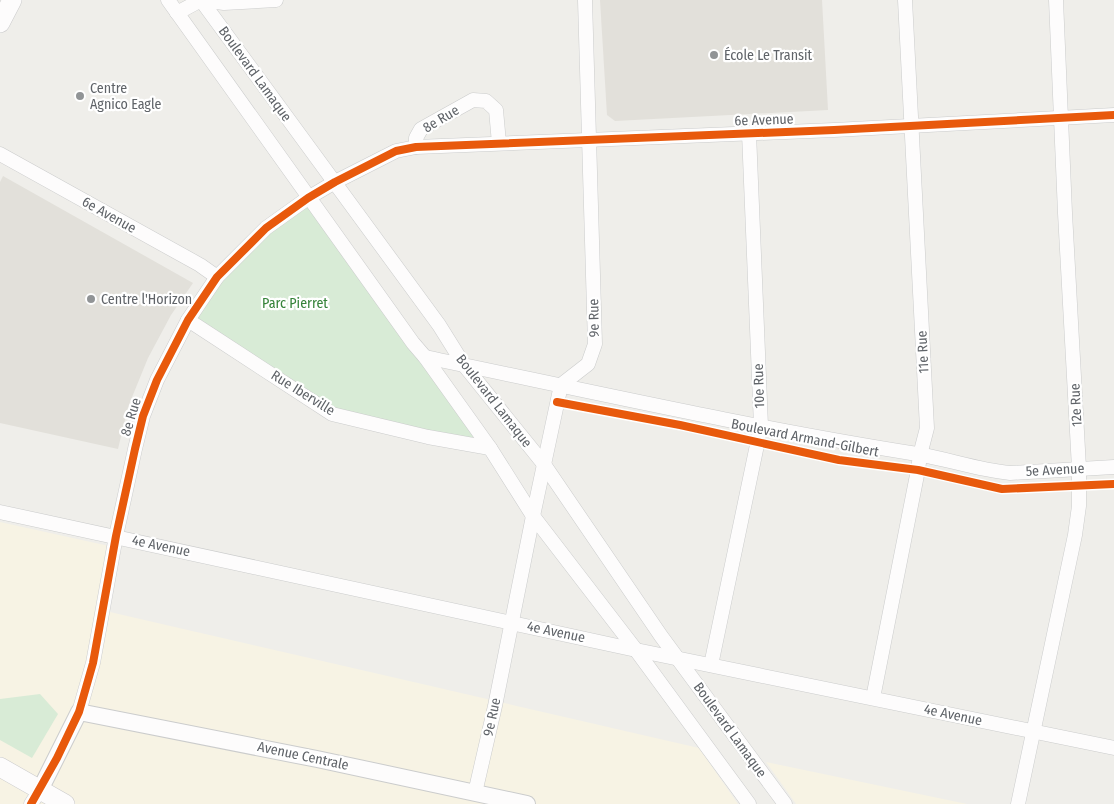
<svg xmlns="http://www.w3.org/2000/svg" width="1114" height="804" viewBox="0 0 1114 804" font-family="'Fira Sans Condensed',sans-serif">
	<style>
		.commercial { fill: #f7f3e4 }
		.education { fill: #e2e0da }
		.green { fill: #d8ebd6 }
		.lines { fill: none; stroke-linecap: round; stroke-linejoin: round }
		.minor-casing { stroke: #cbcccc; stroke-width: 15 }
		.tertiary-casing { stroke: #cbcccc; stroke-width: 18 }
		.secondary-casing { stroke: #cacacb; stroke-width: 20 }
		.minor { stroke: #fdfcfc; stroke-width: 14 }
		.tertiary { stroke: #fdfcfc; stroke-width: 16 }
		.secondary { stroke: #fdfcfc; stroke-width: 19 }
		.cycleway-casing { stroke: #fff; stroke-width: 11 }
		.cycleway { stroke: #e8590c; stroke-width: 8 }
		.poi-dot { fill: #919496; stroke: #fff; stroke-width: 2 }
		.labels { text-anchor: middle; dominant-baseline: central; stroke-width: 4.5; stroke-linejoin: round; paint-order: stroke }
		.poi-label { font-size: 14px; fill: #5f6368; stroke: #fff; text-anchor: start }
		.street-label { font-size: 14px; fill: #5f6368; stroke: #fff }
		.park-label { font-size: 14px; fill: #348238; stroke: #fff }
	</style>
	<rect width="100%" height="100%" fill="#efeeea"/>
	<g class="commercial">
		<polygon points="0,522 109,546 97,609 699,748 738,804 0,804"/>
		<polygon points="766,762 967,804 796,804"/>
	</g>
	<g class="education">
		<polygon points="600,0 822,0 828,110 615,121 607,115"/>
		<polygon points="3,176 193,283 171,315 148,358 128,407 118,449 0,423 0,182"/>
	</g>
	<g class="green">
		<polygon points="308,198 490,448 332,414 188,320 217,277"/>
		<polygon points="40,694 58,714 32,758 0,740 0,699"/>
	</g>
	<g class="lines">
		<g class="minor-casing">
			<g id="minor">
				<polyline points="168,0 413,343 425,357 490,448 533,516 636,650 749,804"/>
				<polyline points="201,0 439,325 464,365 543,463 661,636 785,804"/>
				<polyline points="202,0 224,3 276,0"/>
				<polyline points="177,13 201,0"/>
				<polyline points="416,147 416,138 421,129 473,100 486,101 496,110 499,143"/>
				<polyline points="0,154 200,265 217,277"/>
				<polyline points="188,320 332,414 428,437 490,448"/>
				<path d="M 425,357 C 589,391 752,428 917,454 C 948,459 978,470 1010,473 L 1114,467"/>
				<polyline points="0,512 636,650 1114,748"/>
				<polyline points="711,665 761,426 749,133"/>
				<polyline points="873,698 918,470 920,455 927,428 905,0"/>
				<polyline points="79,712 93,663 116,536 135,449 143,416 157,380 188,320 217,277 266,228 308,198 335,182 396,151 416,147 834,130 1114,115"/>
				<polyline points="475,793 495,706 533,516 561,385 588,364 595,344 585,0"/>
				<polyline points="31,804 40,790"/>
				<polyline points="1018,804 1075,535 1079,506 1079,468 1065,213 1056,0"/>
			</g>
		</g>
		<g class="tertiary-casing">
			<polyline id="tertiary" points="40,790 79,712 317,759 527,804"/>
		</g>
		<g class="secondary-casing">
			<g id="secondary">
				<polyline points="0,23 12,0"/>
				<polyline points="0,767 65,804"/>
			</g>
		</g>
		<use href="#minor" class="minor"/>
		<use href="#tertiary" class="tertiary"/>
		<use href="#secondary" class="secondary"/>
		<g class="cycleway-casing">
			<g id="cycleway">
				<polyline points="557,402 680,425 839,460 918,470 1002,489 1114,484"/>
				<polyline points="31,804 57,758 79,712 93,663 116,536 135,449 143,416 157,380 188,320 217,277 266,228 308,198 335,182 396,151 416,147 834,130 1114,115"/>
			</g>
		</g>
		<use href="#cycleway" class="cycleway"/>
	</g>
	<g class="poi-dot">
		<circle cx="714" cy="55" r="5"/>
		<circle cx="80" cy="96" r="5"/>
		<circle cx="91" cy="299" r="5"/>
	</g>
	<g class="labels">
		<g class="poi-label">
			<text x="724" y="55">École Le Transit</text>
			<text x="90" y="88">Centre<tspan x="90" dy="16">Agnico Eagle</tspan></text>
			<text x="101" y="299">Centre l'Horizon</text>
		</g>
		<g class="street-label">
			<text transform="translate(255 74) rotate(54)">Boulevard Lamaque</text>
			<text transform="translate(441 119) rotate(-31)">8e Rue</text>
			<text transform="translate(764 120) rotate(-2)">6e Avenue</text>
			<text transform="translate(109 215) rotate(29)">6e Avenue</text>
			<text transform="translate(594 318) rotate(-91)">9e Rue</text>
			<text transform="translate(923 352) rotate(-93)">11e Rue</text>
			<text transform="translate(759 386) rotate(-92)">10e Rue</text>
			<text transform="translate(303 393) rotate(32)">Rue Iberville</text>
			<text transform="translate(494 401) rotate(52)">Boulevard Lamaque</text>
			<text transform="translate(1076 405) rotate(-93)">12e Rue</text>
			<text transform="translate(131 417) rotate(-73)">8e Rue</text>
			<text transform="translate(805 438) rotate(11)">Boulevard Armand-Gilbert</text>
			<text transform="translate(1055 470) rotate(-3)">5e Avenue</text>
			<text transform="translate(161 546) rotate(12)">4e Avenue</text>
			<text transform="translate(556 632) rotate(12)">4e Avenue</text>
			<text transform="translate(953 715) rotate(12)">4e Avenue</text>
			<text transform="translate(492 717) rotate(-78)">9e Rue</text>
			<text transform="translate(730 730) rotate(54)">Boulevard Lamaque</text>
			<text transform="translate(303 756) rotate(12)">Avenue Centrale</text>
		</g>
		<g class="park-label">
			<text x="295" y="303">Parc Pierret</text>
		</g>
	</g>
</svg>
